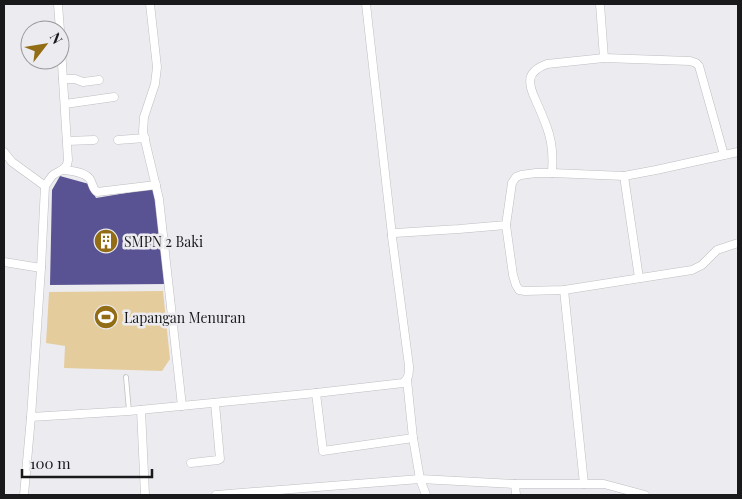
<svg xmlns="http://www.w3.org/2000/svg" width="742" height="499" viewBox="0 0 742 499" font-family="'Playfair Display',serif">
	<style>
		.green { fill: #e5cc9d }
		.building { fill: #595393 }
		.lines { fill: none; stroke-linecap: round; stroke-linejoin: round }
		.service-casing { stroke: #bebec2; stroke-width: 5.5 }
		.minor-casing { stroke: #bebec2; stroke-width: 9 }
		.service { stroke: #fff; stroke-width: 4 }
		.minor { stroke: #fff; stroke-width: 8 }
		.labels { text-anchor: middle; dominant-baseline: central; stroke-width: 5; stroke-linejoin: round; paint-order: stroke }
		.poi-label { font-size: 14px; fill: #19191b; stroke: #ececf0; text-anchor: start }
	</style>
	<rect width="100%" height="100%" fill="#ececf0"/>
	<polygon class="green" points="163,291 170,359 162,371 64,368 65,346 46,343 49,292"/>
	<polygon class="building" points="60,176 89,184 96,198 156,188 166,284 50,285 52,190"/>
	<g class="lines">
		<g class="service-casing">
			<polyline id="service" points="126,377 129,411"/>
		</g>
		<g class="minor-casing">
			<g id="minor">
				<polyline points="58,4 60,30"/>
				<polyline points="150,4 157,67 155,84 144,117 143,132 159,199 182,406"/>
				<polyline points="366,4 392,235"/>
				<polyline points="600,4 604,58"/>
				<polyline points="63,79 75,79 83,82 99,80"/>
				<polyline points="65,104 114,97"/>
				<polyline points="118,140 145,138"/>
				<polyline points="67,141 94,140"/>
				<polyline points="4,152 12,162 45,186"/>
				<path d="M 64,170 C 72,171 87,172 91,181 C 93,186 93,189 97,192 L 156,185"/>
				<path d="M 552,173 C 553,159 553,147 549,134 C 546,123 541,112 536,101 C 528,84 525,72 547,64 L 604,58 L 690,61 L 696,63 L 699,66 L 724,155"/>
				<polyline points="624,176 639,278"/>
				<polyline points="506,225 513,275 516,285 519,290 525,291 564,290 692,270 702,265 717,250 738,243"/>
				<polyline points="4,262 41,268 31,417 24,495"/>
				<path d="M 41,268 L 45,186 C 48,182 50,178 53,175 C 60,170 67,170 68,160 L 60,32"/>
				<polyline points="564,290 584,484"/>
				<polyline points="407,380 413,438 420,479 515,484 604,484 645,495"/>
				<polyline points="316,393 323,451 413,438"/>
				<polyline points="141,410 145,495"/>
				<path d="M 31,417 L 129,411 L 316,393 L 403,383 C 409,378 409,374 409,366 L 392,237 L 392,235 L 395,233 L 459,229 L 506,225 L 512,183 L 516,177 L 521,175 L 536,173 L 552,173 L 624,176 L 656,170 L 738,152"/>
				<polyline points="191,463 218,460 220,459 215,403"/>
				<polyline points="515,484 516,495"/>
				<polyline points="216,495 420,479 426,495"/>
			</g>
		</g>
		<use href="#service" class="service"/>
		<use href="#minor" class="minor"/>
	</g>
	<defs>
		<g id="building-disc" transform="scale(1.25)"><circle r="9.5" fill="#926d15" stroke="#ececf0"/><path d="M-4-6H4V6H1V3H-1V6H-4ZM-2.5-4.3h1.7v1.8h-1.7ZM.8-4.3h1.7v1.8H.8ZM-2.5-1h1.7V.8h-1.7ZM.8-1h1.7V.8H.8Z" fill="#fff"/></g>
		<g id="stadium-disc" transform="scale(1.25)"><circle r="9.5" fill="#926d15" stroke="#ececf0"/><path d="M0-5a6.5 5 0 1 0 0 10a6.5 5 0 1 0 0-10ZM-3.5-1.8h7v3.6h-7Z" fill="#fff"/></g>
	</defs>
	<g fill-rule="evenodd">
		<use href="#building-disc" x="106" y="241"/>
		<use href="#stadium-disc" x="106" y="317"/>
	</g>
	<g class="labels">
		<g class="poi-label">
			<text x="124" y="241">SMPN 2 Baki</text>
			<text x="124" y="317">Lapangan Menuran</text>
		</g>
	</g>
	<rect width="742" height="499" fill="none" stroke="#19191b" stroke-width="10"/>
	<g transform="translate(45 45) rotate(59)"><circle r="24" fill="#ececf0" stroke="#98989b"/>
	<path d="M0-4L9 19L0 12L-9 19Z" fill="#926d15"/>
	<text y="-8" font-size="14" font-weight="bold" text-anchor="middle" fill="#19191b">N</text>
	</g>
	<path d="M22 469v8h130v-8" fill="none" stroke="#19191b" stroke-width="2.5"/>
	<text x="30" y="469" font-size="15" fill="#19191b" stroke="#ececf0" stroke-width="4" paint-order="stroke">100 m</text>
</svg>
